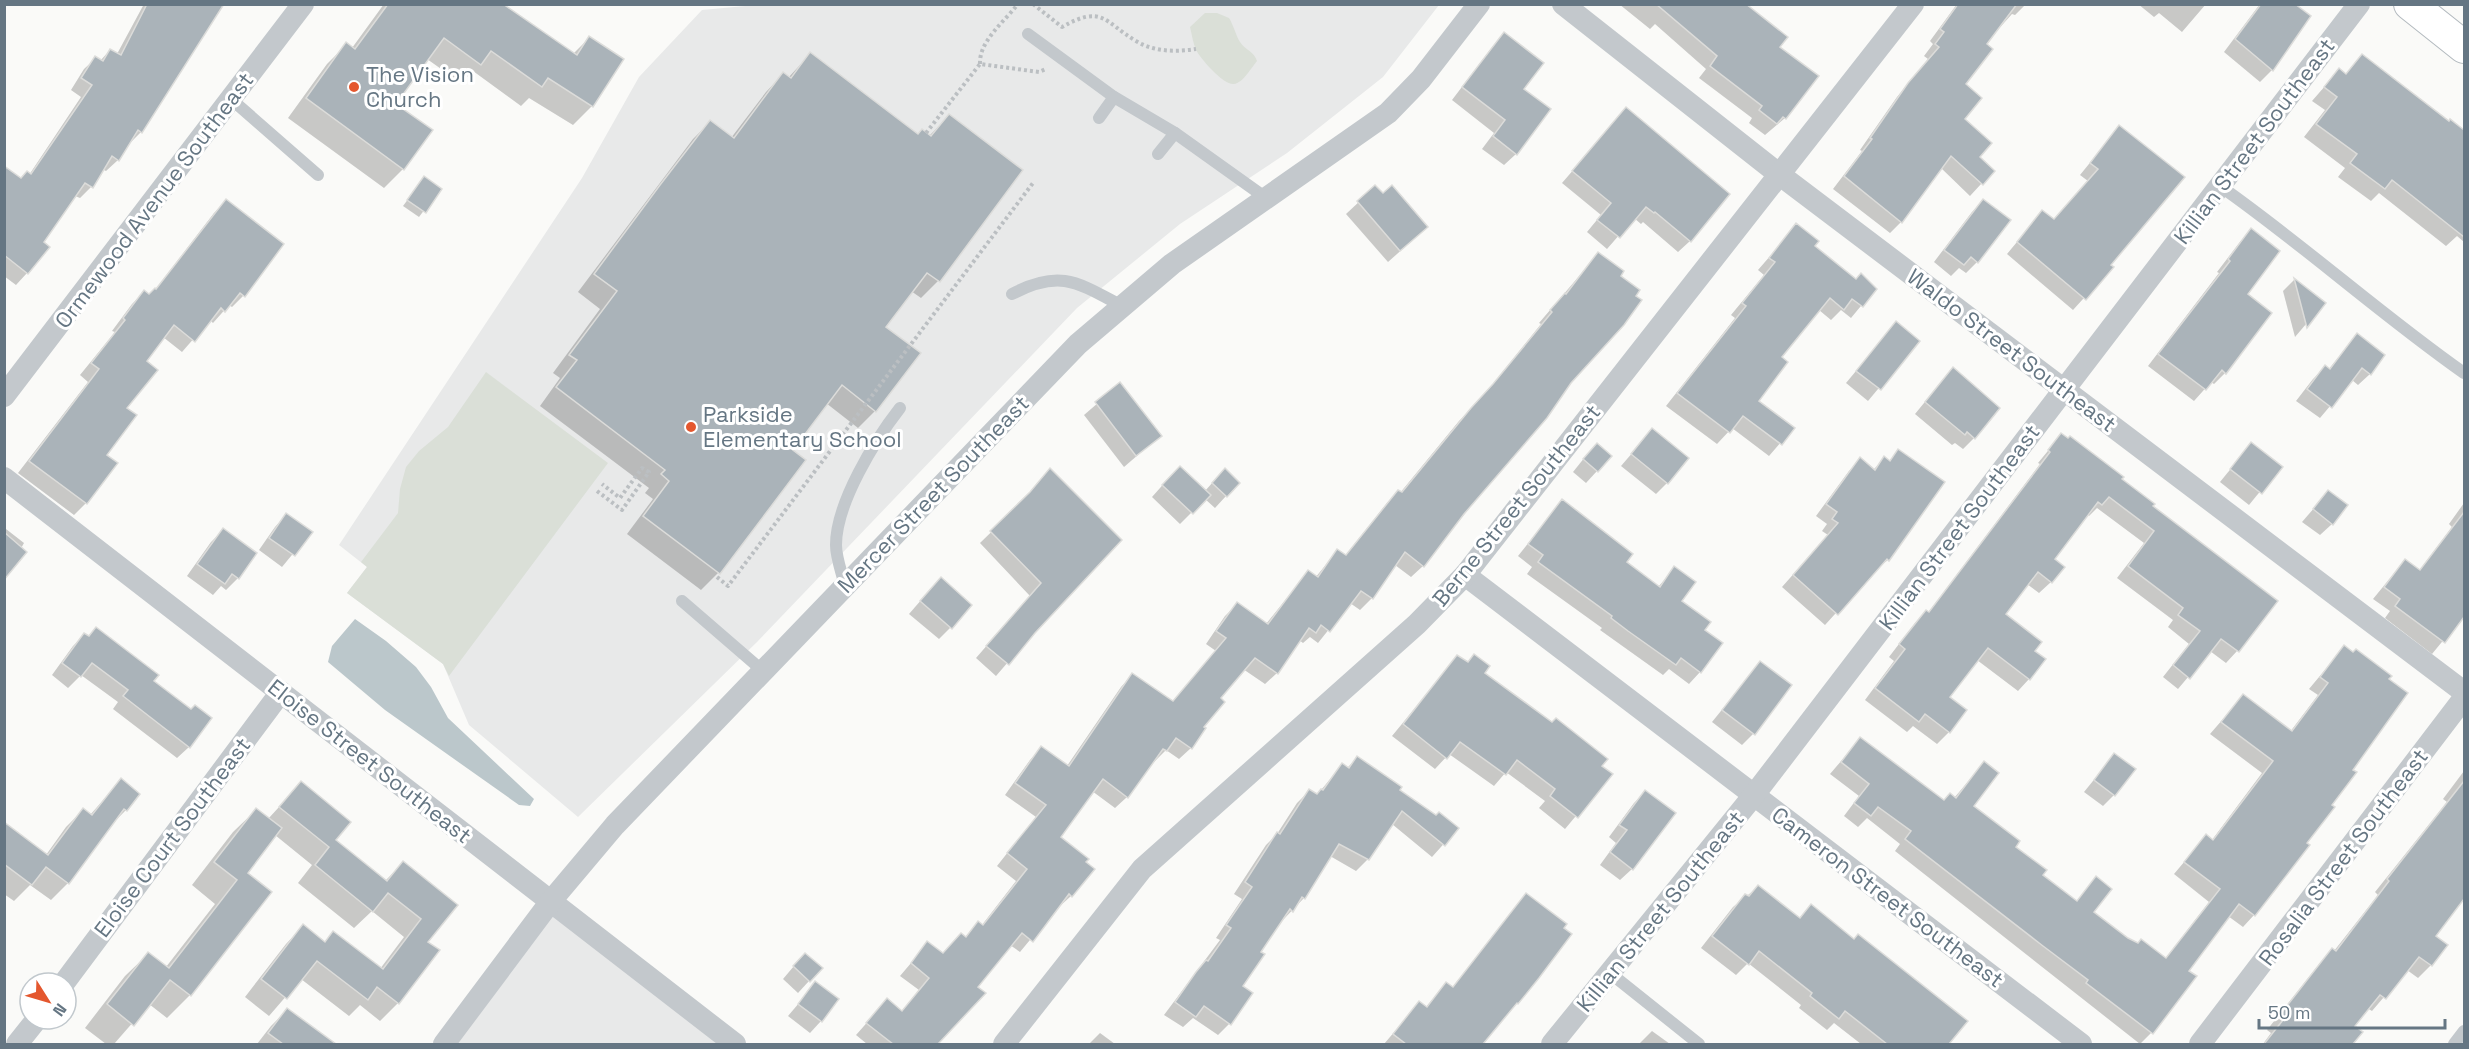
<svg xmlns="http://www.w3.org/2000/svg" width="2469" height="1049" viewBox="0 0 2469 1049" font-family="'Space Grotesk',sans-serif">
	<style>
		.built { fill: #e8e9e9 }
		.green { fill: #dadfd7 }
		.water { fill: #bbc7cb }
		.shadow { fill: #0003 }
		.building { fill: #aab3b9; stroke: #dcdcda; stroke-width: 1.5 }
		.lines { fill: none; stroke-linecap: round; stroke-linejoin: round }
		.secondary-casing { stroke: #b3babf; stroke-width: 34 }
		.path { stroke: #bbbfc2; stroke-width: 4; stroke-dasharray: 3 3; stroke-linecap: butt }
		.service { stroke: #c3c8cc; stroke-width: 12 }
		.minor { stroke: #c3c8cc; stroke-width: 22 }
		.secondary { stroke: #fff; stroke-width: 32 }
		.poi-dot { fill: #e4572e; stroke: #fff; stroke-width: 2 }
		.labels { text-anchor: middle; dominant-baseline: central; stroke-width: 6; stroke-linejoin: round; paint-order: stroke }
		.poi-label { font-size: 22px; fill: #657683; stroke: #fff; text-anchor: start }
		.street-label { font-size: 22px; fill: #657683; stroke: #fff }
	</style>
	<rect width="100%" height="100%" fill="#fafaf8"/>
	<g class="built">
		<polygon points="767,4 1439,5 1383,77 1287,153 1180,224 1077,308 757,642 578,817 469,725 443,664 347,593 367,567 339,545 582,178 639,77 702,10"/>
		<polygon points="550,901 736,1044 441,1044"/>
	</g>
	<g class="green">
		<path d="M 1205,13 L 1217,13 L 1229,18 C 1233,24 1237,38 1240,42 C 1245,50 1254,51 1257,61 C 1251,68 1243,83 1234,84 C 1223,85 1201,59 1196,50 C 1193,43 1192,35 1190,27 Z"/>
		<polygon points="486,372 608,463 449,676 443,664 347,593 367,567 361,562 398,513 400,489 406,467 419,451 448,427"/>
	</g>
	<polygon class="water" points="355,619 386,641 416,667 431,687 448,718 534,799 530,806 519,805 385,710 328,662 332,646"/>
	<g class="shadow">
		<polygon points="144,4 222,4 141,132 129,144 128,143 118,160 106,171 102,169 91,187 80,198 75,196 42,243 27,273 16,285 4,276 4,169 21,179 29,175 81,97 71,90 84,69 96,58 100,61 110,50 117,54"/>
		<polygon points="384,4 487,4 573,54 589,38 592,106 573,125 529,98 521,106 473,71 461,83 427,59 394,104 403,169 384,188 288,118 327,64 347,44 352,48"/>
		<polygon points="1619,4 1740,4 1778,47 1785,118 1765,135 1749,123 1752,118 1699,78 1706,69 1655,24 1650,29"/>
		<polygon points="1957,4 2026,4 2015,15 2012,14 1985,44 1964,85 1963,119 1978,157 1993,171 1970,196 1941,168 1901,222 1890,233 1833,189 1862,151 1860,150 1897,97 1928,59 1924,56 1933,44 1930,41"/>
		<polygon points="2138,4 2206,4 2182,32 2159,13 2154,17"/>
		<polygon points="2260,4 2292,4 2309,17 2272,70 2260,82 2224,52"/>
		<polygon points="1504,34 1522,89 1516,154 1504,165 1482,149 1494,133 1452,100 1493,46"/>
		<polygon points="810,54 918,135 929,136 949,116 938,281 921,298 911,291 884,328 875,411 858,428 826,403 791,451 718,573 701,590 627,534 653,499 645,493 649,488 540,406 560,378 553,373 600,309 578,292 693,139 710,122 731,138 766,92 783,74 788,78"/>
		<polygon points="2362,56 2464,133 2464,242 2457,236 2446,246 2379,193 2371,201 2338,177 2345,168 2304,137 2325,110 2312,101 2339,70 2345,75"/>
		<polygon points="1626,109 1690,241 1678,252 1643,222 1641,224 1634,218 1607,249 1587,232 1601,215 1562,183"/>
		<polygon points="2119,127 2109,265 2112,267 2073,310 2007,254 2042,212 2053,221 2088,181 2080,175"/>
		<polygon points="424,178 440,189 419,217 403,206"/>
		<polygon points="1375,187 1415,238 1388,262 1346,214"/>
		<polygon points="226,201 282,244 243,296 232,307 229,305 213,323 210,320 182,352 163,337 145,361 105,455 115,463 86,503 74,515 18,473 88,382 80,375 115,332 112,331 132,304 144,292 149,296 155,290 214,213"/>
		<polygon points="1983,201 1977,262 1966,273 1959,268 1951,276 1934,262 1972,212"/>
		<polygon points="1797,225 1812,246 1855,280 1875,289 1851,318 1841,310 1831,320 1819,310 1779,357 1757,401 1793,428 1769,456 1732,428 1717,444 1666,406 1735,318 1731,315 1764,275 1758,270"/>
		<polygon points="2251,230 2246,295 2225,373 2214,384 2211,382 2194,401 2148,366 2219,273 2217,272 2240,242"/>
		<polygon points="1598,254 1570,382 1423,566 1411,577 1395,565 1372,598 1360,610 1350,603 1318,643 1310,637 1303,643 1299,640 1277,673 1265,684 1243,669 1219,699 1191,748 1179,759 1166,750 1154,762 1152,761 1127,797 1115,808 1092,791 1059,837 1093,869 1071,896 1059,907 1058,906 1020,952 1010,945 976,987 952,1026 936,1044 867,1044 856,1035 887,1000 901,1012 919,990 900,976 928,943 942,955 964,938 979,923 982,925 1016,881 997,866 1036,817 1005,795 1030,760 1041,748 1067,766 1121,687 1132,675 1172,702 1216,651 1206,644 1225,616 1237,604 1266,624 1308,572 1315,578 1337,551 1345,556 1387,503 1398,492 1400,493 1459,421 1482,398 1541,324 1539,323"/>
		<polygon points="2294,280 2324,303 2295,337 2283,291"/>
		<polygon points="1896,323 1918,341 1868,401 1846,383"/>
		<polygon points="2357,335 2370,374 2358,385 2352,380 2320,418 2296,401 2313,379 2325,367 2328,370"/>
		<polygon points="1942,381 1974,438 1963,449 1955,443 1952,445 1915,414"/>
		<polygon points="1120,384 1160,436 1124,467 1084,415"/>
		<polygon points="1652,430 1667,483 1656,494 1621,466"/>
		<polygon points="2061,435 2276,601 2237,651 2226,663 2210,651 2178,689 2163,677 2189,644 2168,627 2173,620 2117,578 2144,543 2097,508 2089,516 2087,514 2053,560 2051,582 2039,593 2027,584 2004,614 2033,651 2029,679 2018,691 1977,660 1948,697 1965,710 1949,732 1937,744 1913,726 1907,732 1865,700 1894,661 1889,657 1915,623 1926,612 1928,613 2040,464 2038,463"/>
		<polygon points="2251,444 2280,467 2249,505 2220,482"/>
		<polygon points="1899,451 1888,560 1875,570 1825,625 1782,587 1828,535 1822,531 1827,524 1816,516 1849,471 1861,459 1873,470 1885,458 1889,461"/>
		<polygon points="1585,457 1597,471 1586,483 1573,472"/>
		<polygon points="1050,470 1077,496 1034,632 996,676 976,658 1030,596 980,543 1020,504"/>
		<polygon points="1168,479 1205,491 1213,482 1226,496 1215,508 1205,499 1180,524 1152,497"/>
		<polygon points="2328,492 2332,524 2320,535 2302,522"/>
		<polygon points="1562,501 1625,562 1658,587 1675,568 1680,602 1700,672 1689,684 1669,669 1663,675 1600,630 1602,628 1527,574 1532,567 1518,556"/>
		<polygon points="2464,503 2464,615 2432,654 2385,618 2390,611 2373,599 2405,560 2419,571 2452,527 2449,524"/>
		<polygon points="286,515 310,533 282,567 259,550 275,527"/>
		<polygon points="6,529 24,543 4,578 4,530"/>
		<polygon points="223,530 255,553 238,578 226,590 221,586 213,595 187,576 211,542"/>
		<polygon points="929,591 950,628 939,639 909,614"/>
		<polygon points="96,629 152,682 189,747 177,758 113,709 118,702 81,675 68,688 52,675 73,646 84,635 87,637"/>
		<polygon points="2344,647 2351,770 2330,805 2254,915 2243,927 2228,916 2187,971 2195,977 2151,1033 2140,1044 1895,851 1900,844 1867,818 1858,827 1844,816 1859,796 1830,774 1860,739 1944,801 1954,798 1984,763 1972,807 2041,876 2076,902 2096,878 2092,912 2127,939 2165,959 2209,902 2174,874 2206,836 2212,840 2262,773 2210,734 2243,696 2290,732 2318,695 2309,689"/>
		<polygon points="1457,657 1483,674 1611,774 1565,829 1539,808 1545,801 1506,772 1494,786 1449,754 1435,769 1392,736"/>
		<polygon points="1760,663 1753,734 1742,745 1712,722"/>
		<polygon points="2114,755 2114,795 2103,806 2084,792"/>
		<polygon points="1357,758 1398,791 1457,829 1432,857 1392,824 1368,859 1356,871 1330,856 1304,898 1281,922 1259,952 1241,987 1229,1024 1218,1035 1193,1018 1183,1027 1164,1015 1220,940 1216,938 1242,899 1234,894 1266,845 1277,834 1297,803 1309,791 1316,796 1342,765 1347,768"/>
		<polygon points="2464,771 2464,897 2434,936 2431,965 2418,978 2407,970 2372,1011 2367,1008 2353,1026 2361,1033 2351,1044 2263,1044 2271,1033 2267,1030 2320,963 2333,950 2334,951 2378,895 2375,892 2447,802 2443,799"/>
		<polygon points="121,780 126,810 111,825 68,883 51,900 30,885 14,901 4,894 4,824 46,855 66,827 83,810 90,815"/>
		<polygon points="301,783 334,840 385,881 403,863 456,905 426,942 438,951 398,1003 380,1021 360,1005 349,1016 301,979 269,1016 245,997 286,944 303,926 324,943 334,933 380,969 404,937 372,911 354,928 298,883 312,865 275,835 245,873 190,995 167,1018 149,1004 114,1044 106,1044 85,1028 125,976 148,954 166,967 215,904 192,885 233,832 256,810 268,819"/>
		<polygon points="1645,792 1632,869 1620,880 1600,865 1616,843 1609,837 1634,803"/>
		<polygon points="1758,887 1799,918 1811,906 1854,940 1966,1021 1947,1044 1861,1044 1834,1023 1827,1030 1799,1008 1801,1005 1748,963 1736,975 1701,948 1733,907"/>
		<polygon points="1526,895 1538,977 1481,1044 1384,1044 1419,1003 1425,1008 1446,984 1452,988 1515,907"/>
		<polygon points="794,966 809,981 798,993 783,979"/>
		<polygon points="816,983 821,1021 810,1033 788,1016"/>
		<polygon points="287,1010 334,1044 257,1044 271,1026"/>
		<polygon points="1652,1031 1670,1044 1639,1044"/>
		<polygon points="1100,1033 1115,1044 1089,1044"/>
	</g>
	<g class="building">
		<polygon points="147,4 224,4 142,133 138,130 119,161 112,156 93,188 85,183 44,242 50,247 28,274 4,255 4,166 21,178 27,171 31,174 92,85 81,78 95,56 103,61 110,49 121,55"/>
		<polygon points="388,4 503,4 577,55 589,36 624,59 593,107 548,78 542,87 491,51 481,65 444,38 396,104 433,130 404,170 306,98 346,42 355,49"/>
		<polygon points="1656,4 1746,4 1788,37 1780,47 1819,76 1786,119 1783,117 1777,124 1759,110 1762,106 1710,66 1717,56"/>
		<polygon points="1958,4 2017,4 1987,44 1993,49 1966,84 1982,98 1965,119 1992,143 1980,157 1995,171 1983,185 1951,156 1902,223 1844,176 1872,139 1870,138 1908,83 1939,47 1935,44 1944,32 1940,29"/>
		<polygon points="2261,4 2295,4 2311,16 2273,71 2235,39"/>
		<polygon points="1504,32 1544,63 1524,89 1551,109 1517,155 1493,136 1505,120 1462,87"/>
		<polygon points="810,52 918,134 922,129 931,136 949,114 1023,170 940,282 927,273 886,327 921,353 876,412 842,385 793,450 806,460 720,574 643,516 669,481 661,474 665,470 556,387 577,360 569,355 617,291 594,274 660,185 710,120 734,138 783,72 791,78"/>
		<polygon points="2362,54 2449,121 2450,119 2464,130 2464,237 2392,180 2385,189 2350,163 2357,154 2316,124 2337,97 2324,87 2339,68 2346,74"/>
		<polygon points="1626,107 1730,194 1691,242 1655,212 1654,213 1646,207 1620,238 1597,220 1611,203 1572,171"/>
		<polygon points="2119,125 2185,177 2111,265 2114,267 2086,300 2017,242 2042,210 2054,219 2098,169 2090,163"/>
		<polygon points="424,176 442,189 426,213 407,200"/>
		<polygon points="1375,185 1383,193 1392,185 1428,227 1400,251 1357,201"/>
		<polygon points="226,199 284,244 245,297 240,293 225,312 221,308 195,342 174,325 147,361 158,370 127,408 137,415 107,455 118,463 87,504 29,461 99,369 91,363 125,320 123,318 144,290 149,294 155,288 156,289"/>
		<polygon points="1983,199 2011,220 1978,263 1971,257 1964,265 1944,250"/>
		<polygon points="1796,223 1819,241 1815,246 1856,279 1861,273 1877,289 1863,307 1852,299 1844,310 1830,298 1782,357 1788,362 1759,401 1795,428 1782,445 1743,416 1730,433 1677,393 1746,306 1742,303 1775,262 1769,258"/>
		<polygon points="2251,228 2280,251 2248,294 2272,313 2226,374 2222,370 2206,390 2158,354 2230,261 2228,259"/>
		<polygon points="1598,252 1624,271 1621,276 1640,290 1636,296 1642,300 1624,325 1571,383 1547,418 1464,514 1424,567 1405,552 1373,599 1361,591 1330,632 1321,625 1316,633 1309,628 1278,674 1255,658 1221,698 1225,702 1204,727 1206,728 1192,749 1176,738 1167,751 1163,749 1128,798 1103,779 1061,837 1089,859 1086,862 1095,869 1072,897 1069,894 1033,942 1022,933 978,987 986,993 938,1044 893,1044 866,1023 887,998 902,1011 929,978 911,963 927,941 943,953 961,933 966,937 978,921 983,925 1027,869 1007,853 1046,805 1015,783 1041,746 1069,766 1132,673 1173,701 1226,638 1216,631 1237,602 1268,624 1308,570 1318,577 1337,549 1346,555 1398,490 1402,492 1471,408 1493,384 1552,312 1550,310 1565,293 1566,294"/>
		<polygon points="2294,278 2326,303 2307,328"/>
		<polygon points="1896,321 1920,341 1881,390 1856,371"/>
		<polygon points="2357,333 2385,355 2371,375 2362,368 2332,408 2307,389 2325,365 2330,369"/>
		<polygon points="1953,367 2000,408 1975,439 1967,432 1965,435 1925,402"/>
		<polygon points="1120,382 1162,436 1136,456 1095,402"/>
		<polygon points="1652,428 1689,458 1668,484 1631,454"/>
		<polygon points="2061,433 2068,438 2070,436 2124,477 2122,479 2155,504 2153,506 2278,601 2239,652 2221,639 2190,679 2173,665 2200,631 2178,615 2183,608 2128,566 2154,531 2109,497 2102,505 2098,502 2055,559 2065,567 2052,583 2038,572 2006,614 2042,642 2035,651 2046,659 2030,680 1988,648 1950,697 1967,710 1950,733 1925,714 1919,722 1875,688 1905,649 1899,644 1926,610 1929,612 2050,452 2048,450"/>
		<polygon points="2251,442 2283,467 2262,494 2230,469"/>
		<polygon points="1597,443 1612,456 1598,472 1583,459"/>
		<polygon points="1898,449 1945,482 1889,561 1887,559 1838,615 1793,575 1838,523 1832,519 1837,512 1826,504 1860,457 1875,470 1884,456 1890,461"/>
		<polygon points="1180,466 1211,495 1193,514 1162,485"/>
		<polygon points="1050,468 1122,540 1035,633 1009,665 986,646 1041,583 990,531 1030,492"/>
		<polygon points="1225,468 1240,483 1227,497 1212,483"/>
		<polygon points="2328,490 2348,505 2333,525 2313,509"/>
		<polygon points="1562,499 1633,554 1627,562 1660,587 1674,566 1696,582 1682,601 1711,622 1705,630 1723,643 1701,673 1681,658 1676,665 1628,631 1611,618 1612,616 1538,562 1543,555 1528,544"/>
		<polygon points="2464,512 2464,617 2445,643 2395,606 2400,599 2384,587 2405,559 2420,570"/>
		<polygon points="286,513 313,532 295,556 269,538"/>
		<polygon points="223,528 257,553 239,579 232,574 225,584 197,564"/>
		<polygon points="4,532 27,552 4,580"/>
		<polygon points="941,577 972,605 952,629 920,601"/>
		<polygon points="96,627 159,675 154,681 191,709 195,705 212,718 190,748 123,696 128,690 92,663 81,677 62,663 84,633 89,636"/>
		<polygon points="2344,645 2353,652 2356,649 2392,676 2389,679 2408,693 2353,770 2357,772 2332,805 2335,807 2307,843 2310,845 2255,916 2239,904 2189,971 2197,976 2153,1034 2086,983 2088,980 2043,946 1905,839 1911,831 1878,807 1871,816 1854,803 1869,784 1841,762 1860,737 1944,800 1950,793 1956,798 1984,761 1999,773 1974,806 2020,841 2016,847 2047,870 2043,875 2077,901 2096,876 2112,889 2094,912 2128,938 2138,943 2141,939 2166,958 2220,889 2184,862 2206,834 2213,840 2273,761 2221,722 2243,694 2292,731 2328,683 2320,677"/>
		<polygon points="1474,654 1490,666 1485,673 1552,722 1556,718 1608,759 1602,766 1613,774 1578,818 1550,796 1555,789 1517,760 1506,775 1460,742 1447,759 1403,724 1457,655 1468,662"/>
		<polygon points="1760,661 1792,685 1755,735 1722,710"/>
		<polygon points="2114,753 2136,769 2115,796 2094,780"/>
		<polygon points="1357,756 1402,787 1400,790 1436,815 1439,812 1459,828 1445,846 1402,811 1369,860 1339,844 1305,899 1302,897 1293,912 1290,909 1261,952 1265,954 1243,986 1253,993 1231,1025 1204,1006 1196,1017 1175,1002 1196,972 1206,960 1208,961 1231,928 1226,925 1252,887 1245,882 1277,832 1280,834 1309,789 1317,794 1321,789 1323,790 1342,763 1349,768"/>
		<polygon points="121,778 140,794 127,811 124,809 69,884 46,867 32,885 4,864 4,822 48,855 83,808 92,815"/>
		<polygon points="301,781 351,822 336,840 387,881 403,861 458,905 428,942 440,950 399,1004 377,987 368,1000 317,961 287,999 261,979 303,924 325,942 333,931 383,969 421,919 388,893 373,912 315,865 329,847 279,807"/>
		<polygon points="2464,781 2464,899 2436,936 2448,945 2432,966 2419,957 2386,999 2380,995 2355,1026 2363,1032 2353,1044 2264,1044 2283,1020 2279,1016 2332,948 2336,951 2389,881 2387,879"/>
		<polygon points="1645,790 1676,813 1633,870 1610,852 1627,830 1619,825"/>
		<polygon points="256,808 282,828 248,873 272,892 191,996 170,980 134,1026 107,1004 148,952 169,968 237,880 214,862"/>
		<polygon points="1758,885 1800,918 1811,904 1854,939 1858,934 1968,1021 1949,1044 1887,1044 1845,1011 1839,1019 1810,996 1812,993 1759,951 1749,965 1712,936 1745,894 1749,896"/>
		<polygon points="1526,893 1567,924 1564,928 1572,934 1539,978 1518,1004 1517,1003 1483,1044 1406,1044 1393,1034 1419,1001 1427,1007 1446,982 1453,987"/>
		<polygon points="805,953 823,968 810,982 793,966"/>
		<polygon points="815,981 839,999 822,1022 798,1004"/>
		<polygon points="287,1008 336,1044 283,1044 268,1033"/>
	</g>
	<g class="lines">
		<g class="secondary-casing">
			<polyline id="secondary" points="2410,4 2464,47"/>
		</g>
		<g class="path">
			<path d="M 1033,4 L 1062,27 C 1103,4 1104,22 1136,41 C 1154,52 1176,52 1196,49"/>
			<path d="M 980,64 C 979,41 1004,22 1018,4"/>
			<polyline points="926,133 980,64 1039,72 1046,69"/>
			<polyline points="597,491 622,510 649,472 642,468 620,498 602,484"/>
			<polyline points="717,577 728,586 1033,183"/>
		</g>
		<g class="service">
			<polyline points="1028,34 1114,97"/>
			<polyline points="231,99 318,175"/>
			<polyline points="1099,118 1114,97 1175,133"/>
			<polyline points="1158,154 1175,133 1266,198"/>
			<path d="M 2220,186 C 2304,245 2380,314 2464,373"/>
			<path d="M 1012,294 C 1060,269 1077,282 1122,306"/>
			<path d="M 845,586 C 842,573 836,558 836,545 C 836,503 875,440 900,408"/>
			<polyline points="682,601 763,671"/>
			<polyline points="1610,973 1699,1044"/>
			<polyline points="2454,1044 2464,1031"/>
		</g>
		<g class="minor">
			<polyline points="1563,4 1780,175 2464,692"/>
			<polyline points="4,396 303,4"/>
			<polyline points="4,478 735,1044"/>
			<polyline points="1465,575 2081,1044"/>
			<polyline points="64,983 281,692"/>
			<polyline points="17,1044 37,1019"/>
			<polyline points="444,1044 551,901 615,825 1078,344 1172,264 1388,113 1421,79 1479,4"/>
			<polyline points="1004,1044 1142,869 1417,624 1465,575 1913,4"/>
			<polyline points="1552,1044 1754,795 2359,4"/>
			<polyline points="2200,1044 2464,698"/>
		</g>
		<use href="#secondary" class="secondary"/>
	</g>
	<g class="poi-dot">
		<circle cx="354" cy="87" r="6"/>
		<circle cx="691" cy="427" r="6"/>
	</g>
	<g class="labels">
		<g class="poi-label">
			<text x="366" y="74">The Vision<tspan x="366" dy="25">Church</tspan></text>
			<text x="703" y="414">Parkside<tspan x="703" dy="25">Elementary School</tspan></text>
		</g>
		<g class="street-label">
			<text transform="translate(2254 141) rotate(-53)">Killian Street Southeast</text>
			<text transform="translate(154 200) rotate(-53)">Ormewood Avenue Southeast</text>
			<text transform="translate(2012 350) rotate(37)">Waldo Street Southeast</text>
			<text transform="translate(933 494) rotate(-46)">Mercer Street Southeast</text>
			<text transform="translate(1516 505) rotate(-51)">Berne Street Southeast</text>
			<text transform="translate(1959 527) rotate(-53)">Killian Street Southeast</text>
			<text transform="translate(370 761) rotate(38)">Eloise Street Southeast</text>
			<text transform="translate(172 837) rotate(-53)">Eloise Court Southeast</text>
			<text transform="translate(2343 857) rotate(-53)">Rosalia Street Southeast</text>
			<text transform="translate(1888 897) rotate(37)">Cameron Street Southeast</text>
			<text transform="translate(1660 911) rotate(-51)">Killian Street Southeast</text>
		</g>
	</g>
	<rect width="2469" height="1049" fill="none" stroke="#657683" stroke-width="12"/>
	<g transform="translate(48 1001) rotate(127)"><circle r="28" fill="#ffffff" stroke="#c1c8cd" stroke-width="1.5"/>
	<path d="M0-4.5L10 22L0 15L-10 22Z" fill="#e4572e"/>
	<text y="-9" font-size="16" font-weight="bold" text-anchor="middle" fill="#657683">N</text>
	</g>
	<path d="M2259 1019v9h186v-9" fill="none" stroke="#657683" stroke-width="3"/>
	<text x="2268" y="1019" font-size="18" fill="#657683" stroke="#ffffff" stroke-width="4.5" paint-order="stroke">50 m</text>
</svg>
